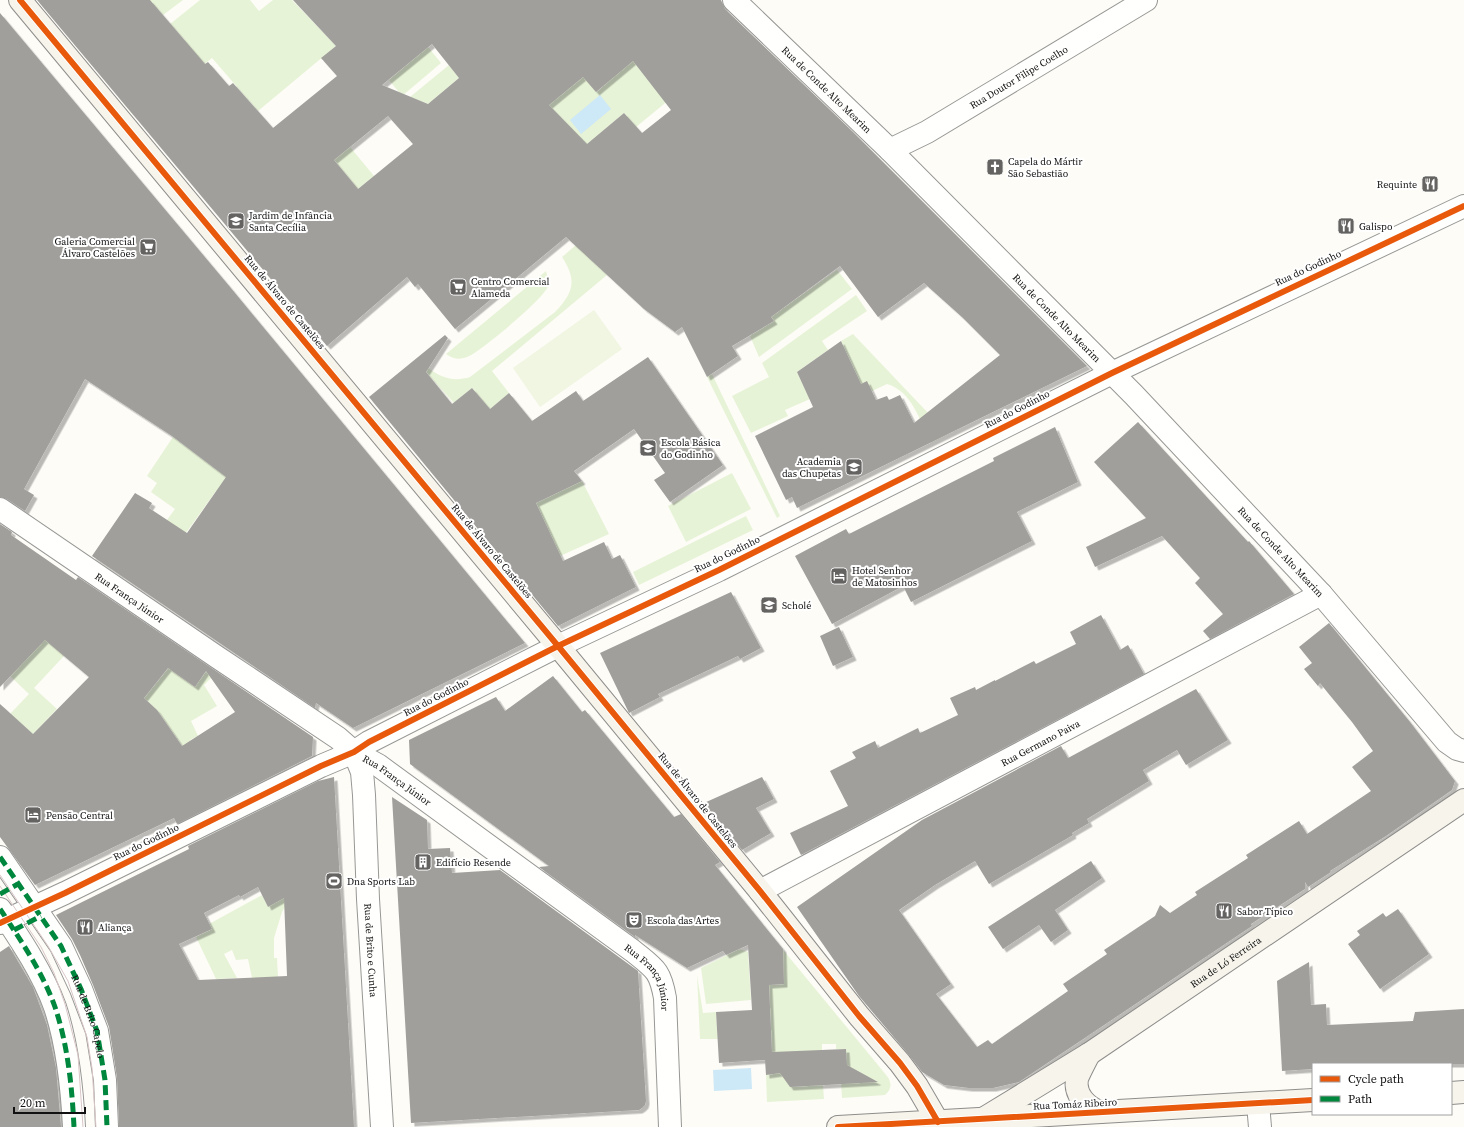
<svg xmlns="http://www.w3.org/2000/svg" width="1464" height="1127" viewBox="0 0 1464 1127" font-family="'Source Serif 4',serif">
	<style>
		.green { fill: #e7f3d7 }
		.pitch { fill: #f0f6e1 }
		.water { fill: #cde8f7 }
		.building { fill: #a19f9c; fill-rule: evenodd; filter: url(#shadow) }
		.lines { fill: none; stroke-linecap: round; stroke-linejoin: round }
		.street-casing { stroke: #979795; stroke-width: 24 }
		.secondary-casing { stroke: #8e8d8b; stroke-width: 24 }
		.street { stroke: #fffffe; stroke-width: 22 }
		.secondary { stroke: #f6f4eb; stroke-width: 22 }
		.tram { stroke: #d9c6c7; stroke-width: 1 }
		.quiet { stroke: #00873e; stroke-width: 5; stroke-dasharray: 10 5; stroke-linecap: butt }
		.cycleway-casing { stroke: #fff; stroke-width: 8 }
		.cycleway { stroke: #e8590c; stroke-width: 6 }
		.labels { text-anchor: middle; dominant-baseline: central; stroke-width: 4; stroke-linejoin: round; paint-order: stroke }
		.street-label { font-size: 10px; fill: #111; stroke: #fff }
		.poi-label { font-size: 10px; fill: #111; stroke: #fff; text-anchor: start }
	</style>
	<defs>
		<filter id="shadow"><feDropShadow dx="3.5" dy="3.5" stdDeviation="0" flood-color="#0004"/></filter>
	</defs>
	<rect width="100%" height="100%" fill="#fdfcf7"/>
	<g class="green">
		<polygon points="140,0 183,0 163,15 159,10"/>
		<polygon points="200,0 250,0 259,11 273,0 292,0 336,46 258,111 212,58 192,74 189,71 134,116 118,97 185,40 170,24"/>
		<polygon points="428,47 441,63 402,96 389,80"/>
		<polygon points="639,56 681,90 636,127 624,113 559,168 555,127 563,119 561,118 549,127 539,114 550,105 534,85 545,76 561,95 583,77 597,92 608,82 603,77 623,69"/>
		<polygon points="449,65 459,78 428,104 410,97"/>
		<polygon points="350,147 374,176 358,189 334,160"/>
		<path d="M 576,245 L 607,275 L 492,371 L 509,393 L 490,409 L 472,388 L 454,403 L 426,372 L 428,368 C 442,378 454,382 470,377 L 555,312 C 574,292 577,280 562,257 Z"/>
		<polygon points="837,270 852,289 759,357 750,336 774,321 771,317"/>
		<path d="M 546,271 C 547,275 549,281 548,286 C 545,298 479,353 467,357 C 459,360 453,359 446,354 Z"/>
		<polygon points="856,295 867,311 822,341 828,350 797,372 810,399 785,410 788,416 751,433 732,396 769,377 762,363"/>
		<path d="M 853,334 L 948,434 L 931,443 C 920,421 912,391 887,384 L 872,391 L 835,379 L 855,371 L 841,341 Z"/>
		<polygon points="712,374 780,516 777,518 707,377"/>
		<polygon points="173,437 244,490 234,504 216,491 183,537 164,524 175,509 151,492 157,483 147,476"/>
		<polygon points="732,473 751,509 686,542 668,506"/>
		<polygon points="582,481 609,534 560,556 536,503"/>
		<polygon points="746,516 753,530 639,585 633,572"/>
		<polygon points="35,635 77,642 34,688 57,709 33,734 10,714 29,694 10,676 41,643"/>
		<polygon points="182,652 189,656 176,673 195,687 208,669 215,674 204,685 217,706 191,721 198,736 190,740 222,794 218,797 157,710 144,698"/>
		<polygon points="293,894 282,912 274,938 274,958 277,958 278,977 252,978 248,959 236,960 232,950 224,954 237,978 216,979 196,937 212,929 209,924 262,895 268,907 276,902 273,895"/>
		<path d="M 770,934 L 887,1076 C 892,1083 892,1089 885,1095 L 842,1098 L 841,1084 L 847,1069 L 846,1049 L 836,1049 L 836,1044 L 822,1044 L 822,1050 L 788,1082 L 789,1086 L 792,1087 L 823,1085 L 824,1099 L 767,1102 L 766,1075 L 773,1074 L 769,985 L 784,984 L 783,964 Z"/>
		<polygon points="739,949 748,952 751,1000 706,1004 701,968"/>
		<polygon points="697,975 703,1013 716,1012 718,1039 700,1039"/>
	</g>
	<polygon class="pitch" points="594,310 622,349 540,407 513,368"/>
	<g class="water">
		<polygon points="600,95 611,109 581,134 570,120"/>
		<polygon points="751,1068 752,1089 714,1091 713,1070"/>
	</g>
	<g class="building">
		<path d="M 37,0 L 150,0 L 205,64 L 208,62 L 229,86 L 233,83 L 273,128 L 337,76 L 321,58 L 336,46 L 293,0 L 721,0 L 725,9 L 852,131 L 1087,366 L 797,508 L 792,497 L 786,500 L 755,436 L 813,407 L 797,372 L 841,341 L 861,384 L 867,381 L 876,400 L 887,396 L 889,400 L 900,395 L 914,423 L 1000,355 L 962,317 L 924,283 L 878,317 L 840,266 L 771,317 L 774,321 L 732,346 L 738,356 L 707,377 L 682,327 L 675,332 L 644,309 L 566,237 L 455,329 L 418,284 L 415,287 L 407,277 L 327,346 ZM 432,44 L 459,78 L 428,104 L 382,85 ZM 633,61 L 671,110 L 642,133 L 624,113 L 587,144 L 549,105 L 583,77 L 596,92 ZM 388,116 L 413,144 L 358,189 L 334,160 Z"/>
		<polygon points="0,13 230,287 525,643 353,728 316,703 315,708 92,556 135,493 152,503 149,508 187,533 226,477 172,436 85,379 24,489 34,495 25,511 7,499 0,497"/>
		<polygon points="445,335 448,338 426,372 452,404 472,388 490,409 509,393 532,421 576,391 583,401 648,357 723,465 670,502 654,480 665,473 634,429 574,471 582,481 536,503 563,561 604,542 612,559 620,555 636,587 558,626 369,397"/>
		<polygon points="1138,422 1248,542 1249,541 1294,594 1210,639 1203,631 1223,614 1195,583 1200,578 1162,536 1095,567 1086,547 1146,518 1094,462"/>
		<polygon points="1055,427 1078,482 1017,512 1032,541 911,602 903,586 832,624 795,556 846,529 849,534 994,461 993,458"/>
		<path d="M 0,524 L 12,532 L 11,535 L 76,580 L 78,577 L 313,737 L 312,756 L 177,824 L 174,818 L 35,885 L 0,837 L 0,704 L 33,734 L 89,677 L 45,640 L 0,687 ZM 168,668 L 195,687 L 206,671 L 235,712 L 182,746 L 157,710 L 144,698 Z"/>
		<polygon points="731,592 761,648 740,659 738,656 658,694 660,697 629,713 600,653"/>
		<polygon points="1101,615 1120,650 1128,645 1144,674 801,855 790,833 848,806 830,771 856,758 852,752 875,741 878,748 918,728 920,733 958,715 950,698 975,687 976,690 995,680 995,681 1034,661 1036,664 1076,644 1070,632"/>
		<polygon points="1329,623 1410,722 1455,781 1452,790 1386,836 1330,871 1331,872 1308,887 1305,882 1305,889 1251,924 1252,926 1019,1082 993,1088 969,1088 944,1085 922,1072 909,1055 859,996 797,907 922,820 1061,746 1068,758 1196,689 1228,740 1186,765 1177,750 1143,770 1149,781 1087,819 1089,823 1072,833 1073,835 989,884 975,861 935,885 899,910 951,984 936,994 977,1047 988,1040 992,1044 1068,991 1063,984 1107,954 1104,950 1155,916 1160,905 1170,913 1197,895 1195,892 1248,858 1246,855 1299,821 1307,834 1371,791 1352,767 1373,751 1352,722 1328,693 1320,683 1318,686 1304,669 1312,663 1299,647"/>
		<polygon points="839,627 853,657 833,666 820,636"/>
		<polygon points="553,676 582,712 585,710 674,817 681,814 720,862 715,865 783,949 784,984 769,985 772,1052 846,1049 847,1065 878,1082 790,1087 780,1073 766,1075 765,1060 719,1063 716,1012 752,1010 748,945 726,955 723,951 687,968 635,935 635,937 539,867 549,866 410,764 409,740 496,697 505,711"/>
		<path d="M 334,777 L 354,1127 L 119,1127 L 117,1078 L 109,1027 L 93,985 L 80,955 L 72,939 L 56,915 L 189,849 L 188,846 L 318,781 ZM 258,887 L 268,907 L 284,898 L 287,976 L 198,980 L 179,944 L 212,929 L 204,913 L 239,895 L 240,897 Z"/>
		<polygon points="762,777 774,799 756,808 771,833 742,850 704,803"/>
		<polygon points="392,797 427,820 428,849 450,848 452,873 500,870 638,971 646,1101 645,1105 642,1108 639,1110 411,1123"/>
		<polygon points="1091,861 1102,878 1055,910 1068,930 1051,942 1039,925 1003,949 988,927"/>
		<polygon points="1398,909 1429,954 1380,989 1348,944 1360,935 1357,931 1383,913 1386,917"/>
		<polygon points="9,946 33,987 47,1025 56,1068 61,1127 0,1127 0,952"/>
		<polygon points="1309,962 1311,1005 1326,1004 1327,1025 1413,1021 1415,1012 1464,1009 1464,1064 1313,1064 1313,1069 1282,1071 1277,981"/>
	</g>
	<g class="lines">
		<g class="street-casing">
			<g id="street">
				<path id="s1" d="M 734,0 L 890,150 L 1134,395 L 1321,594 L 1447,742 L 1457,749 L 1464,751"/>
				<path id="s2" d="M 890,150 L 927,132 L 1146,0"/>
				<path id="s3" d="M 0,509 L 217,657 L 338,738 L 354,752 L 378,765 L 633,951 C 655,969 660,970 665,998 L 670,1127"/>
				<path id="s4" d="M 354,752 L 362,772 L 364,795 L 368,899 L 382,1127"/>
				<polyline points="0,857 61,946 81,989 97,1031 105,1080 107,1127"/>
				<path id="s5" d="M 760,891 L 1321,594"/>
				<path d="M 0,909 C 20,939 43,973 55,1007 C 68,1046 72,1087 74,1127"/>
				<polyline points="0,923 65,893 321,766 354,752 369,742 558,646 719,570 1112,373 1464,206"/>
				<polyline points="1258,1104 1260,1127"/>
			</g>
		</g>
		<g class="secondary-casing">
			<g id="secondary">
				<polyline points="20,0 558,646 760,891 859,1016 900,1063 917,1086 938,1122"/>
				<path d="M 1089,1054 C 1086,1060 1078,1075 1077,1079 C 1074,1095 1087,1107 1100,1112"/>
				<polyline points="1451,1093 1464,1092"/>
				<path id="s6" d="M 983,1119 L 1089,1054 L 1464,800"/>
				<polyline points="838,1127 1313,1100"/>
			</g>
		</g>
		<use href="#street" class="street"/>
		<use href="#secondary" class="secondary"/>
		<g class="tram">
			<polyline points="0,875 48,946 68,981 87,1037 92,1068 96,1127"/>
			<polyline points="0,886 41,947 54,973 65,1004 78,1055 83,1127"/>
		</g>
		<g class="quiet">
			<path id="s7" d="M 0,857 L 61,946 L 81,989 L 97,1031 L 105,1080 L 107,1127"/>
			<polyline points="0,894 18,884"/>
			<path d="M 0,909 C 20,939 43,973 55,1007 C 68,1046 72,1087 74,1127"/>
			<polyline points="14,930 41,916"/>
		</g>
		<g class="cycleway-casing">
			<g id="cycleway">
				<polyline points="20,0 558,646 760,891 859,1016 900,1063 917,1086 938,1122"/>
				<polyline points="0,923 65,893 321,766 354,752 369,742 558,646 719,570 1112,373 1464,206"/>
				<polyline points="838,1127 1313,1100"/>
			</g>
		</g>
		<use href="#cycleway" class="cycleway"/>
	</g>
	<defs>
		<g id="church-square" transform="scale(0.9)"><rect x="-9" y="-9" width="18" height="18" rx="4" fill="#646362" stroke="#fff"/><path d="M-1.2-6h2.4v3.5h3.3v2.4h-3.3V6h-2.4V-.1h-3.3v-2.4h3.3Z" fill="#fff"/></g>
		<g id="restaurant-square" transform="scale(0.9)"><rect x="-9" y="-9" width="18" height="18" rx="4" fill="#646362" stroke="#fff"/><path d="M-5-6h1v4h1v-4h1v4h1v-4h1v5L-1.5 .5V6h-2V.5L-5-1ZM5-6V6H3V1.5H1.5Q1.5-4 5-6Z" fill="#fff"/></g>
		<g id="school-square" transform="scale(0.9)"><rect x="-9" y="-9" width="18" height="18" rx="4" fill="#646362" stroke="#fff"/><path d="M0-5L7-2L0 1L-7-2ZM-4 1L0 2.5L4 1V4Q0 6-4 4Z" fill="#fff"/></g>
		<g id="supermarket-square" transform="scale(0.9)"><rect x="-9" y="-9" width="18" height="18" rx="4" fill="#646362" stroke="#fff"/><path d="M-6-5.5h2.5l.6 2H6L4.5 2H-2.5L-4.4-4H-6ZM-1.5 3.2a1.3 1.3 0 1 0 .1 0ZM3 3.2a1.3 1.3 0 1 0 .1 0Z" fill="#fff"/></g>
		<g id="hotel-square" transform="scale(0.9)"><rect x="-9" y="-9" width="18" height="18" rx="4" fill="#646362" stroke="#fff"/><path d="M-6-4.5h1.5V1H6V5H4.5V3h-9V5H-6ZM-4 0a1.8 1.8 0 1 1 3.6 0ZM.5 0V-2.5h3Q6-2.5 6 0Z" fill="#fff"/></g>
		<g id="building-square" transform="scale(0.9)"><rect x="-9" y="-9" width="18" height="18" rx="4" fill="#646362" stroke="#fff"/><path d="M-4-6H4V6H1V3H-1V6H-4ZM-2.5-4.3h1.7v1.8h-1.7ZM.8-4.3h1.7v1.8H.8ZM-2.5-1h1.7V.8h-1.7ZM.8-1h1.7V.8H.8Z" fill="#fff"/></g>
		<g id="stadium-square" transform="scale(0.9)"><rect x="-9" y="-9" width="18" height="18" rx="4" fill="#646362" stroke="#fff"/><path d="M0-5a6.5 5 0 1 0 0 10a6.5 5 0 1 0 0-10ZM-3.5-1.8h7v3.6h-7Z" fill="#fff"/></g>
		<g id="theatre-square" transform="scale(0.9)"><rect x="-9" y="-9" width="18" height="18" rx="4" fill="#646362" stroke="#fff"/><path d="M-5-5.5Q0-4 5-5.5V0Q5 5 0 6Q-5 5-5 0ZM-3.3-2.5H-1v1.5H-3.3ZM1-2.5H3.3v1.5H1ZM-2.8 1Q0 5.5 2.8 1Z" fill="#fff"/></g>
	</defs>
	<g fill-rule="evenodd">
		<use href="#church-square" x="995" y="167"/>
		<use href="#restaurant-square" x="1430" y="184"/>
		<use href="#school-square" x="236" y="221"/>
		<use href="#restaurant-square" x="1346" y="226"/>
		<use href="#supermarket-square" x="148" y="247"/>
		<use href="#supermarket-square" x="458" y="287"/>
		<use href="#school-square" x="648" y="448"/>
		<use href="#school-square" x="854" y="467"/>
		<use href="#hotel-square" x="839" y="576"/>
		<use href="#school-square" x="769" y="605"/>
		<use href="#hotel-square" x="33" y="815"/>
		<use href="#building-square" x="423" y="862"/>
		<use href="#stadium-square" x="334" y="881"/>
		<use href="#restaurant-square" x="1224" y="911"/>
		<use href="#theatre-square" x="634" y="920"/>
		<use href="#restaurant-square" x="85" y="927"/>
	</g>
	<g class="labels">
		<g class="street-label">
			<text stroke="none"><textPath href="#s2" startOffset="148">Rua Doutor Filipe Coelho</textPath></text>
			<text stroke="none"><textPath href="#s1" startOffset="129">Rua de Conde Alto Mearim</textPath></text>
			<text transform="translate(1308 268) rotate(-25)">Rua do Godinho</text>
			<text transform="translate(285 302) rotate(50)">Rua de Álvaro de Castelões</text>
			<text stroke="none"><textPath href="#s1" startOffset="453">Rua de Conde Alto Mearim</textPath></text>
			<text transform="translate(1017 409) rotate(-27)">Rua do Godinho</text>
			<text transform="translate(492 551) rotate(50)">Rua de Álvaro de Castelões</text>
			<text stroke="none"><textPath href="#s1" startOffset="777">Rua de Conde Alto Mearim</textPath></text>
			<text transform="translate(727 554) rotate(-26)">Rua do Godinho</text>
			<text stroke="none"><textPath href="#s3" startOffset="157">Rua França Júnior</textPath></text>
			<text transform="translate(436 697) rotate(-27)">Rua do Godinho</text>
			<text stroke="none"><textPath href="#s5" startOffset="317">Rua Germano Paiva</textPath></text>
			<text stroke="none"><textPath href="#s3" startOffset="481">Rua França Júnior</textPath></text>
			<text transform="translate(698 800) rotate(51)">Rua de Álvaro de Castelões</text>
			<text transform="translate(146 842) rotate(-26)">Rua do Godinho</text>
			<text stroke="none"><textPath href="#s4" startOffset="200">Rua de Brito e Cunha</textPath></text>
			<text stroke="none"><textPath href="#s6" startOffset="289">Rua de Ló Ferreira</textPath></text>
			<text stroke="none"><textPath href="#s3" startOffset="804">Rua França Júnior</textPath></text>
			<text stroke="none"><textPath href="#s7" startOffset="184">Rua de Brito Capelo</textPath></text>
			<text transform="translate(1075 1104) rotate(-3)">Rua Tomáz Ribeiro</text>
		</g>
		<g class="poi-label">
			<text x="1008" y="161">Capela do Mártir<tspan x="1008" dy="12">São Sebastião</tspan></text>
			<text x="1417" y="184" text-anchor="end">Requinte</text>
			<text x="249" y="215">Jardim de Infância<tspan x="249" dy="12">Santa Cecília</tspan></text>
			<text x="1359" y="226">Galispo</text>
			<text x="135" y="241" text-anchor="end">Galeria Comercial<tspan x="135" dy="12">Álvaro Castelões</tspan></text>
			<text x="471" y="281">Centro Comercial<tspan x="471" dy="12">Alameda</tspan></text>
			<text x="661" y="442">Escola Básica<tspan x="661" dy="12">do Godinho</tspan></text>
			<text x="841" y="461" text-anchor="end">Academia<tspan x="841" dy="12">das Chupetas</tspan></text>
			<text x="852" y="570">Hotel Senhor<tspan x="852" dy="12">de Matosinhos</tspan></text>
			<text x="782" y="605">Scholé</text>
			<text x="46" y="815">Pensão Central</text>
			<text x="436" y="862">Edifício Resende</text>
			<text x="347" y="881">Dna Sports Lab</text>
			<text x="1237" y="911">Sabor Típico</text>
			<text x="647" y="920">Escola das Artes</text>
			<text x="98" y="927">Aliança</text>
		</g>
	</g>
	<rect x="1312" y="1063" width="140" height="52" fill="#ffffff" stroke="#a0a0a0"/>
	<rect x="1320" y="1076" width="20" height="6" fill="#e8590c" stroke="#a0a0a0"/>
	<text x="1348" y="1083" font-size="12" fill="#111111">Cycle path</text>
	<rect x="1320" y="1096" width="20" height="6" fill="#00873e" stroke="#a0a0a0"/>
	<text x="1348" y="1103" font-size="12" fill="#111111">Path</text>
	<path d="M14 1107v6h71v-6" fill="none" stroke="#111111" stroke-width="2"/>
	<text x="20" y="1107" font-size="12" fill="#111111" stroke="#ffffff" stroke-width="3" paint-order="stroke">20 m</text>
</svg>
